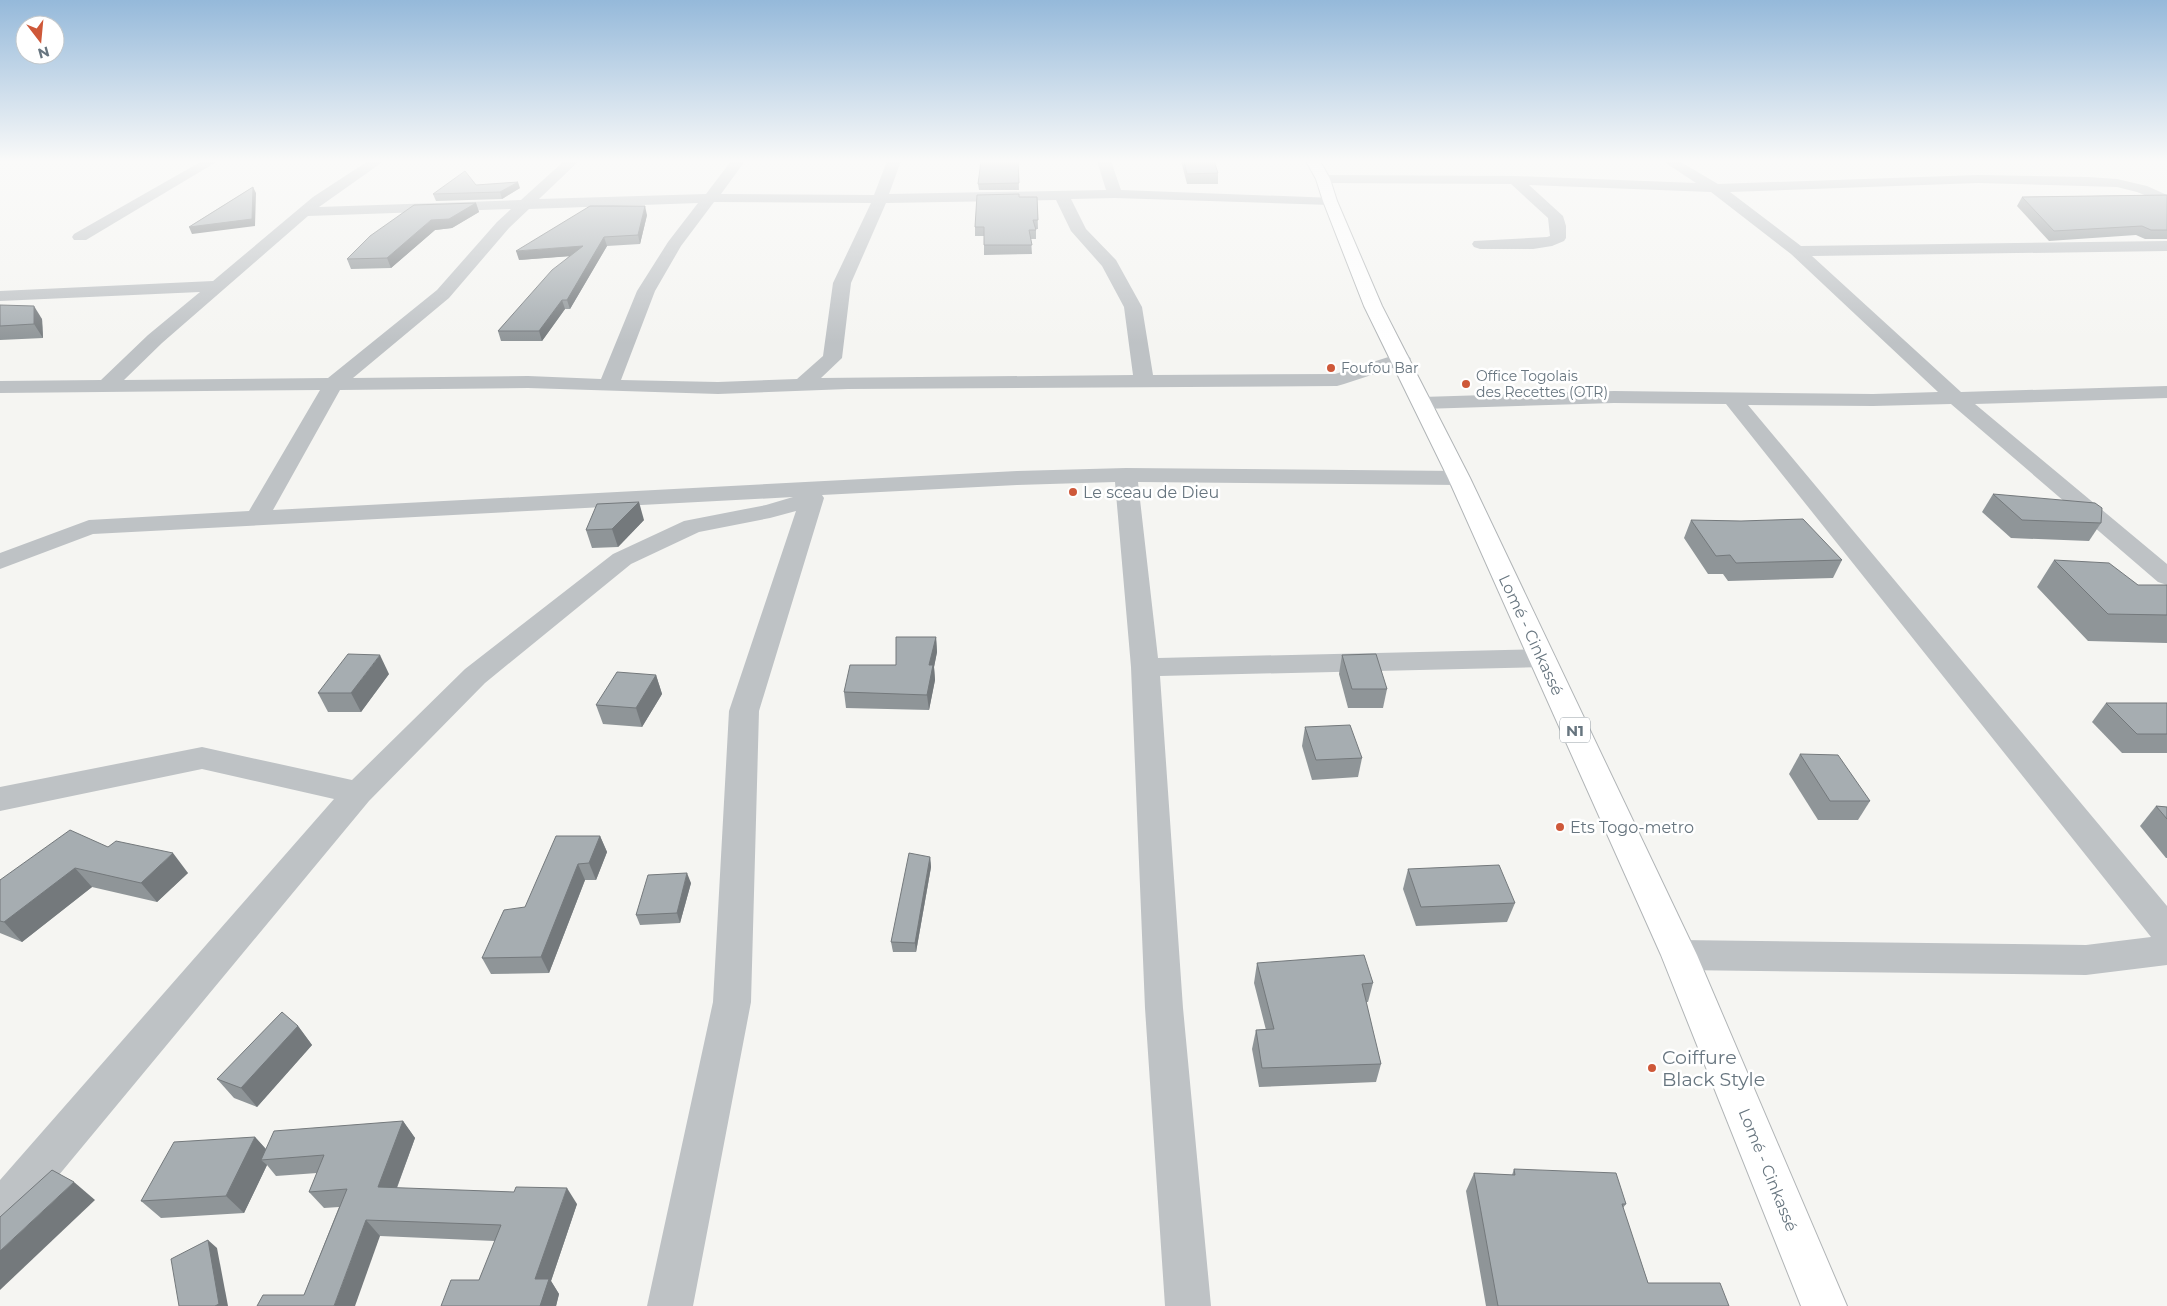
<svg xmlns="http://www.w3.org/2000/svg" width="2167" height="1306" viewBox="0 0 2167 1306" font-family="Montserrat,sans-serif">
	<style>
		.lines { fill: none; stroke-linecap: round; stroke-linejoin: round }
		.trunk-casing { stroke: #b1b5b7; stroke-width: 2 }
		.minor { fill: #bec2c5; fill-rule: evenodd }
		.trunk { fill: #fff; fill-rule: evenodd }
		.wall { fill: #8f9598 }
		.shaded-wall { fill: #74797c }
		.building { fill: #a6adb1; stroke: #74797c }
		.poi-dot { fill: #ce5839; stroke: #fff; stroke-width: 2 }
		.labels { text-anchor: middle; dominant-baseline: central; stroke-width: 5; stroke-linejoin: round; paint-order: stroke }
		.far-poi-label { font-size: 14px; fill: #67757f; stroke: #fff; text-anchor: start }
		.shield { fill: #fff; stroke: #959ea5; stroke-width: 1 }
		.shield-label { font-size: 15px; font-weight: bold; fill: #67757f }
		.poi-label { font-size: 16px; fill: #67757f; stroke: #fff; text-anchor: start }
		.street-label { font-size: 16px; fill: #67757f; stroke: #fff }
		.near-poi-label { font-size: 19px; fill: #67757f; stroke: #fff; text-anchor: start }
	</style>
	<rect width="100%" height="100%" fill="#f5f5f2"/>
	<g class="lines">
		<g class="trunk-casing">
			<polygon id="trunk" points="1306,161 1320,161 1330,179 1337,201 1382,306 1470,478 1697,955 1847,1306 1801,1306 1661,955 1448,478 1364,306 1323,201 1316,179"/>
		</g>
		<g class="minor">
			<polygon points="202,161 218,161 86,240 74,240 72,237 74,234"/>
			<path d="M 368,161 L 384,161 L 319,207 L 521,200 L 564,161 L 579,161 L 539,199 L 706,194 L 731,161 L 745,161 L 721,194 L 874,195 L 887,161 L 901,161 L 889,194 L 1106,190 L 1097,161 L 1111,161 L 1121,190 L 1335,198 L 1337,201 L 1335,204 L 1330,205 L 1115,198 L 1071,199 L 1086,229 L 1116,260 L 1142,307 L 1153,375 L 1335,374 L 1401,353 L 1408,355 L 1411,359 L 1408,363 L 1344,384 L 1337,386 L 848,389 L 718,394 L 528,388 L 340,390 L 273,510 L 1017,471 L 1126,468 L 1459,471 L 1467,473 L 1470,478 L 1467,483 L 1459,485 L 1138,482 L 1158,658 L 1542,649 L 1552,652 L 1556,658 L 1552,664 L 1542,667 L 1160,676 L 1183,1008 L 1211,1306 L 1165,1306 L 1145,1008 L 1131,667 L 1115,482 L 1017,485 L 822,495 L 824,498 L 759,711 L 751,1002 L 693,1306 L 647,1306 L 713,1002 L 729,711 L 796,511 L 770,518 L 699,532 L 631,564 L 485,683 L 369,801 L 15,1228 L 0,1235 L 0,1180 L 334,799 L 202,769 L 0,811 L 0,787 L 202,747 L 352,780 L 465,669 L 613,554 L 684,521 L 766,505 L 793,497 L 93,534 L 0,569 L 0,553 L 89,520 L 249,511 L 320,390 L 0,393 L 0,381 L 101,380 L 148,335 L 200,292 L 0,301 L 0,291 L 213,281 L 313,197 ZM 1056,200 L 1071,231 L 1102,266 L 1124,307 L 1133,375 L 821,378 L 842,358 L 851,283 L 886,203 ZM 714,202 L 871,203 L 833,283 L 823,356 L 797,379 L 718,382 L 621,380 L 655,291 L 681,246 ZM 698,203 L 668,242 L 637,291 L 601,379 L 528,376 L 353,378 L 449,298 L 509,228 L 529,209 ZM 511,209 L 497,222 L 437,290 L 328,378 L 124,380 L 162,343 L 308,216 Z"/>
			<polygon points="1663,161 1679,161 1718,184 1978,175 2088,177 2117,179 2147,186 2167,195 2167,204 2137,192 2117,187 1978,183 1730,192 1801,246 2167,241 2167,251 1812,256 1961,392 2167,386 2167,398 1975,404 2167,564 2167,585 2158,582 1951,404 1873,406 1748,405 2167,906 2167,965 2086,975 1679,970 1666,966 1661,955 1666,944 1679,940 2086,945 2151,937 1726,404 1614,403 1422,409 1415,407 1412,403 1415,399 1422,397 1614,391 1873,394 1938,392 1791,254 1711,192 1529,185 1563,216 1566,226 1566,238 1564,241 1552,246 1533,249 1480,249 1474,247 1472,244 1474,241 1547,237 1550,236 1548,218 1511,184 1323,183 1318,182 1316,179 1318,176 1323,175 1515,176 1696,183"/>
		</g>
		<use href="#trunk" class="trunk"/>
	</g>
	<g class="wall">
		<polygon points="1018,161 1019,190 979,190 978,184"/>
		<polygon points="1181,161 1214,161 1218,173 1218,184 1187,184"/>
		<polygon points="476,185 520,188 502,199 436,201 433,194"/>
		<polygon points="2167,195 2167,239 2145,239 2136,235 2049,241 2017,206 2022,197"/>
		<polygon points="1019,197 1037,197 1038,229 1036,229 1036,239 1031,239 1032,254 984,255 984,236 975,236 975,227"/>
		<polygon points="476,203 479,212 452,228 435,230 391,268 351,269 347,259"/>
		<polygon points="647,215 640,244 607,246 570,309 565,309 542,341 501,341 498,331 569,256 519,260"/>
		<polygon points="0,305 42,319 43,338 0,340"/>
		<polygon points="1993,494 2101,523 2089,541 2011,538 1982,512"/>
		<polygon points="644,520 618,547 592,548 586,530"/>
		<polygon points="1691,520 1842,560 1833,578 1728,581 1723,574 1708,574 1684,538"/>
		<polygon points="2054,560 2138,585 2167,585 2167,643 2088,641 2037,587"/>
		<polygon points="936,637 937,652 934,667 935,680 929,710 846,708 844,692 896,665"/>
		<polygon points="1342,655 1387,689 1383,708 1348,708 1339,674"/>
		<polygon points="389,674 361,712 328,712 318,693"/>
		<polygon points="656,675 662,694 642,727 603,724 596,705"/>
		<polygon points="2106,703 2167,703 2167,753 2122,753 2092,722"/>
		<polygon points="1305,727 1362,758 1358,777 1312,780 1302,746"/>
		<polygon points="1800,754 1870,801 1858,820 1818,820 1789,774"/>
		<polygon points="2156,806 2167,807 2167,858 2166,858 2140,826"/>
		<polygon points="600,836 607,852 596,880 585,880 549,973 491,974 482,958 525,907"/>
		<polygon points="108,847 188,873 157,902 92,887 22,942 0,933 0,880"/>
		<polygon points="930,857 931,867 916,952 893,952 891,942"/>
		<polygon points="1408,869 1515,903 1507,922 1416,926 1403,889"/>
		<polygon points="691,883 680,923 640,925 636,915"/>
		<polygon points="1257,963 1373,983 1368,1002 1366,1002 1381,1064 1376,1082 1259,1087 1252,1049 1256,1030 1266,1030 1254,983"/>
		<polygon points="298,1026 312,1045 257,1107 234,1098 217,1079"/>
		<polygon points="403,1121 415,1138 397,1188 577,1204 551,1281 559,1294 556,1306 441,1306 479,1280 495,1241 380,1236 304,1295 339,1207 324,1208 309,1192 317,1173 276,1176 267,1165 244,1213 161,1218 141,1201 255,1137 266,1149"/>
		<polygon points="1514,1169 1626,1204 1623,1208 1648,1283 1729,1306 1486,1306 1466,1191 1474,1173 1512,1175"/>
	</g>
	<g class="shaded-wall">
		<polygon points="518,182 520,188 502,199 500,192"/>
		<polygon points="253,187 256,193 255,226 192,234 189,227"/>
		<polygon points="476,203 479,212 452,228 435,230 391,268 387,258 431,220"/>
		<polygon points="645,206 647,215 640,244 638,235"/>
		<polygon points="604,237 607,246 570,309 567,300"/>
		<polygon points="583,246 585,255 519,260 516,251"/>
		<polygon points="562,300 565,309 542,341 539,331"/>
		<polygon points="34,306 42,319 43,338 34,324"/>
		<polygon points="639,502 644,520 618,547 612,529"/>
		<polygon points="936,637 937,652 934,667 935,680 929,710 927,695 929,665"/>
		<polygon points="380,655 389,674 361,712 351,693"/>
		<polygon points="656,675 662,694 642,727 636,708"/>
		<polygon points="600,836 607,852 596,880 589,863"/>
		<polygon points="173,853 188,873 157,902 141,883"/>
		<polygon points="930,857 931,867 916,952 915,943"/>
		<polygon points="578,864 585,880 549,973 541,957"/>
		<polygon points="75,868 92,887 22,942 4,922"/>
		<polygon points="687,873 691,883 680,923 677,913"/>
		<polygon points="298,1026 312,1045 257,1107 241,1088"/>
		<polygon points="403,1121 415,1138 391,1203 378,1187"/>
		<polygon points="255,1137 271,1155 261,1160 267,1165 244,1213 226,1196"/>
		<polygon points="74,1182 95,1200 0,1290 0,1251"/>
		<polygon points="567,1188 577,1204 551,1281 559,1294 556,1306 540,1306 535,1279"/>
		<polygon points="366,1220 380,1236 355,1306 334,1306"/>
		<polygon points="208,1240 217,1248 228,1306 215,1306"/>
	</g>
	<g class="building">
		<polygon points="981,161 1018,161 1019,183 978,184"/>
		<polygon points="1184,161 1214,161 1218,173 1187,174"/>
		<polygon points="465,171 476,185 518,182 500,192 433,194"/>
		<polygon points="253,187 252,219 189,227"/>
		<polygon points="1019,194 1019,197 1037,197 1038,220 1033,220 1036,230 1029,230 1032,245 984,245 984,227 975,227 977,195"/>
		<polygon points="2167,195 2167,230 2151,230 2142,226 2054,231 2022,197"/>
		<polygon points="476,203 449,219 431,220 387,258 347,259 370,236 414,205"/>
		<polygon points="590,206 645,206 638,235 604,237 567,300 562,300 539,331 498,331 552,270 583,246 516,251"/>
		<polygon points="0,305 34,306 34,324 0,326"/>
		<polygon points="1993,494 2095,503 2102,508 2101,523 2022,520"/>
		<polygon points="639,502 612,529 586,530 597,504"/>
		<polygon points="1803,519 1842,560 1736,563 1730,555 1716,556 1691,520 1741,521"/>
		<polygon points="2054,560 2109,563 2138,585 2167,585 2167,615 2108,614"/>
		<polygon points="896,637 936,637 929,665 933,665 927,695 844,692 850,665 896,665"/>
		<polygon points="348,654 380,655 351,693 318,693"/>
		<polygon points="1376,654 1387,689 1352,689 1342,655"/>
		<polygon points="617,672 656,675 636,708 596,705"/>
		<polygon points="2106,703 2167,703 2167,734 2137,734"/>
		<polygon points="1350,725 1362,758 1316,760 1305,727"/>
		<polygon points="1800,754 1838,755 1870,801 1830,801"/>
		<polygon points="2156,806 2167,807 2167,819"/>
		<polygon points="70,830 108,847 116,841 173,853 141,883 75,868 4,922 0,921 0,880"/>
		<polygon points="556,836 600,836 589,863 578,864 541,957 482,958 504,910 525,907"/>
		<polygon points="909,853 930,857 915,943 891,942"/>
		<polygon points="1499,865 1515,903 1421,907 1408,869"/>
		<polygon points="687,873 677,913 636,915 648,875"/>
		<polygon points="1364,955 1373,983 1362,984 1381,1064 1262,1068 1256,1030 1274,1029 1257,963"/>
		<polygon points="282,1012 298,1026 241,1088 217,1079"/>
		<polygon points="403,1121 378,1187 514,1192 516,1187 567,1188 535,1279 549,1279 540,1306 441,1306 451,1280 479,1280 501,1225 366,1220 334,1306 257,1306 263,1295 304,1295 347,1189 309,1192 324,1155 261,1160 274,1131"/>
		<polygon points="255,1137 226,1196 141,1201 174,1142"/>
		<polygon points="1514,1169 1616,1173 1626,1204 1622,1204 1648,1283 1720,1283 1729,1306 1498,1306 1474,1173 1515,1175"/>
		<polygon points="52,1170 74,1182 0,1251 0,1217"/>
		<polygon points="208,1240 219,1304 215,1306 179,1306 171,1259"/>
	</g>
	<linearGradient id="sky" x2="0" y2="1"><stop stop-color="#95b9da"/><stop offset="0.47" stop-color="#fafaf9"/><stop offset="1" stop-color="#fafaf9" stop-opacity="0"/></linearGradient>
	<rect width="2167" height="343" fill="url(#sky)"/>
	<g class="poi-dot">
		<circle cx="1331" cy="368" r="5"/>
		<circle cx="1466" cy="384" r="5"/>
		<circle cx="1073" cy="492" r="5"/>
		<circle cx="1560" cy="827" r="5"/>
		<circle cx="1652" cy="1068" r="5"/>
	</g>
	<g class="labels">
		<g class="far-poi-label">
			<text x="1341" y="368">Foufou Bar</text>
			<text x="1476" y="376">Office Togolais<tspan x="1476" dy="16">des Recettes (OTR)</tspan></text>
		</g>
		<rect class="shield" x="1560" y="717.5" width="30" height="25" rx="4"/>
		<g class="shield-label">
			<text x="1575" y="730">N1</text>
		</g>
		<g class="poi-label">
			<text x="1083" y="492">Le sceau de Dieu</text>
			<text x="1570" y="827">Ets Togo-metro</text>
		</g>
		<g class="street-label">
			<text transform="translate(1531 635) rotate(65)">Lomé - Cinkassé</text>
			<text transform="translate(1768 1170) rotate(68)">Lomé - Cinkassé</text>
		</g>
		<g class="near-poi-label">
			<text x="1662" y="1057">Coiffure<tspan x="1662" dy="22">Black Style</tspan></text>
		</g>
	</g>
	<g transform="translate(40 40) rotate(164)"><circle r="24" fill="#ffffff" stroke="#c2c8cc"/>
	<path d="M0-4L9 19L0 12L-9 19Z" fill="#ce5839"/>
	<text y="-8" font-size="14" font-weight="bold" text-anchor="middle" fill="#67757f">N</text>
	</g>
</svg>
